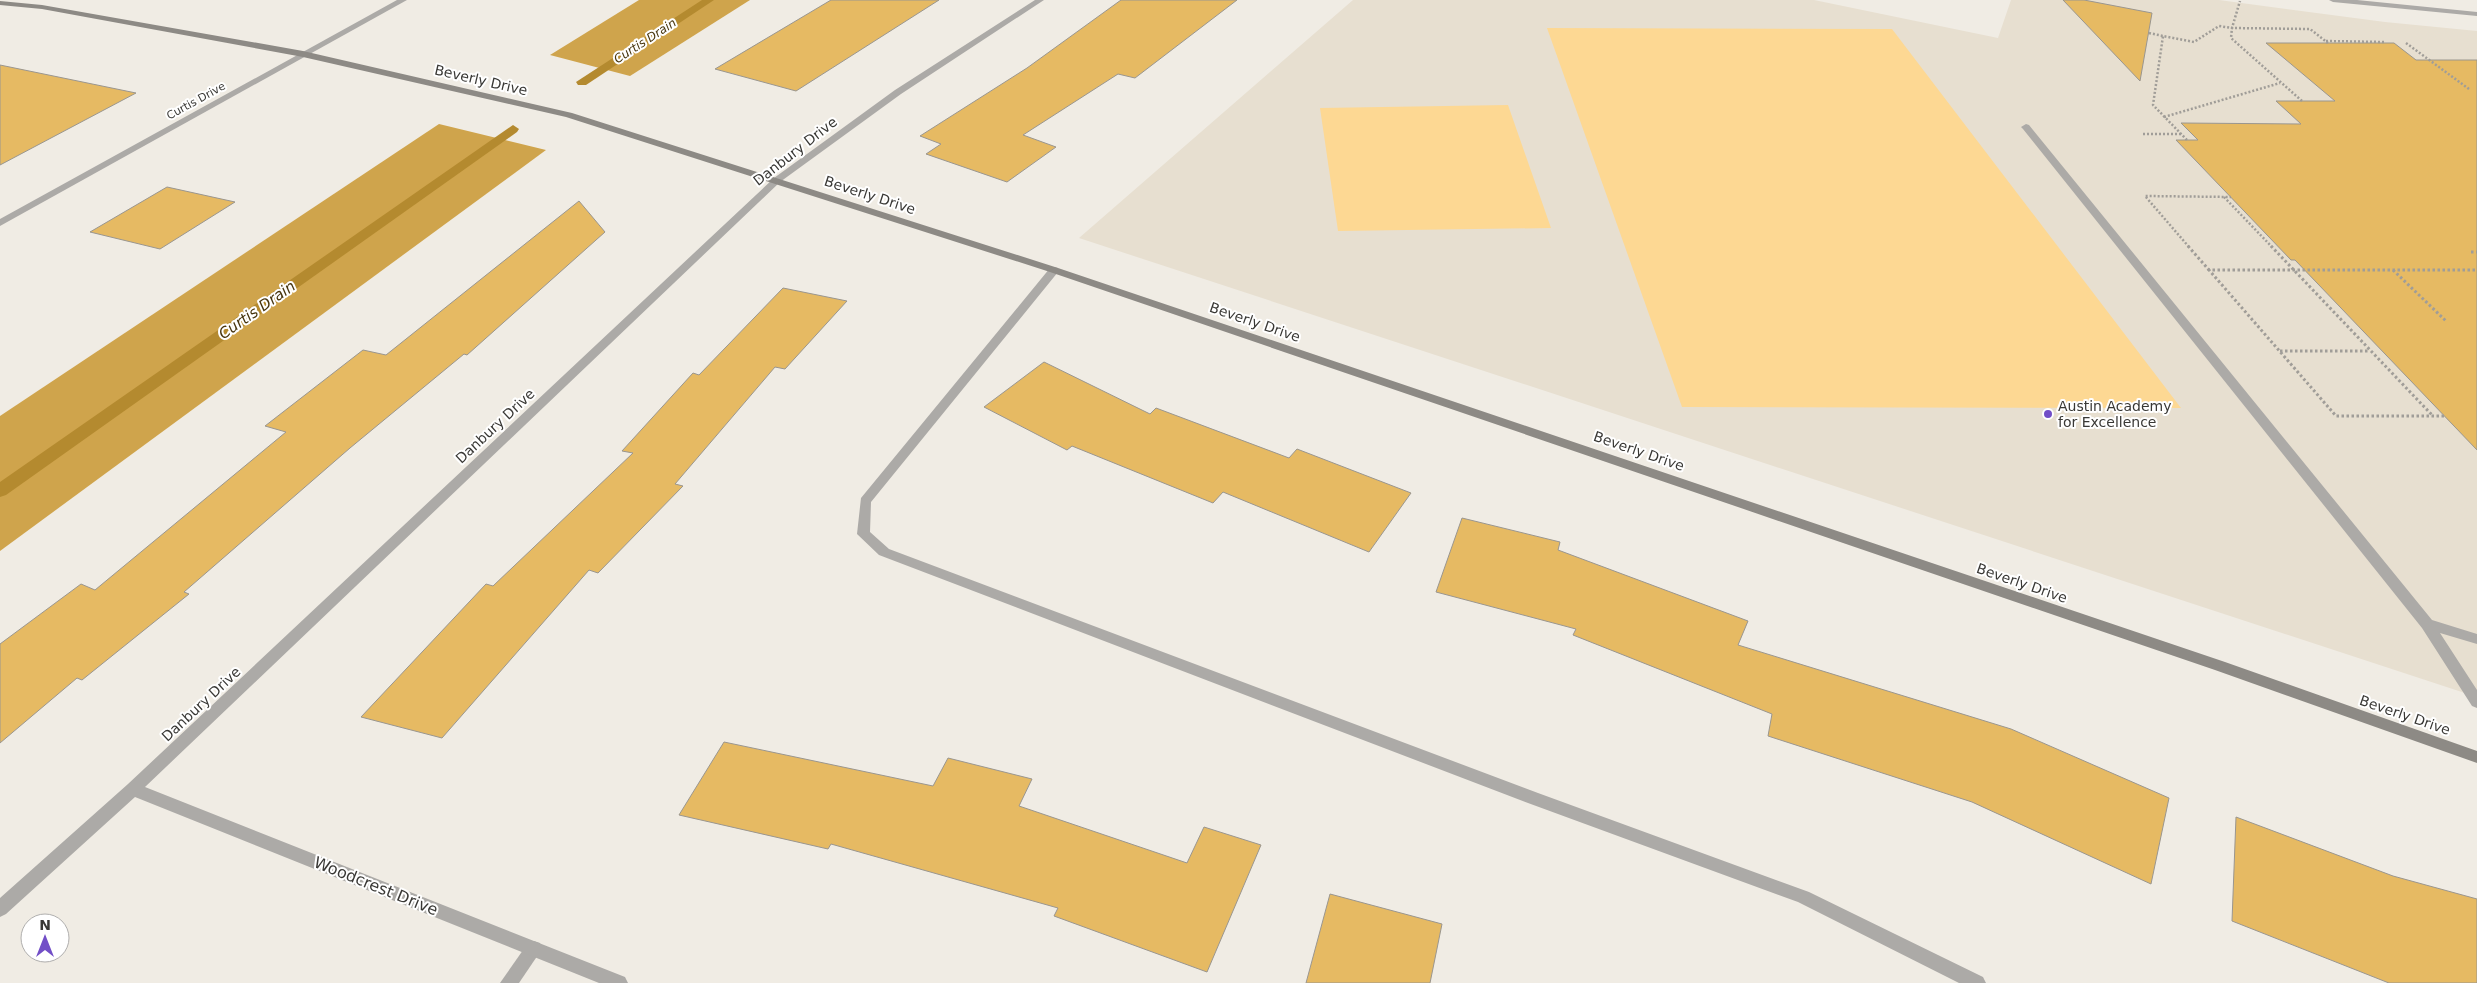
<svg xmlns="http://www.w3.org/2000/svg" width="2477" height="983" viewBox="0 0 2477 983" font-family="'DejaVu Sans',sans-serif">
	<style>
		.built { fill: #e7dfd0 }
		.green { fill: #fdd893 }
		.forest { fill: #cfa44c }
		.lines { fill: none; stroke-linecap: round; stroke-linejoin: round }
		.stream { fill: #b48a2f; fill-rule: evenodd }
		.building { fill: #e6ba63; stroke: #9a968f }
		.path-far1 { stroke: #a09d98; stroke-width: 2.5; stroke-dasharray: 2 2; stroke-linecap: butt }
		.path { stroke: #a09d98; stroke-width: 3; stroke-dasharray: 2.5 2.5; stroke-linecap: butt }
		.lane { fill: #acaaa7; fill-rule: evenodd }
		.street { fill: #acaaa7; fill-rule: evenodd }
		.secondary { fill: #8d8a85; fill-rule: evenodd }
		.poi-dot { fill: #724ec7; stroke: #fff; stroke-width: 2 }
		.labels { text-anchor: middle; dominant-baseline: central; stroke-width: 4; stroke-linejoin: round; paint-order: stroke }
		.far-street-label { font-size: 11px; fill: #393835; stroke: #fff }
		.far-water-label { font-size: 12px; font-style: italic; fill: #46340d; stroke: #fff }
		.street-label { font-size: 14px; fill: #393835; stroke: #fff }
		.poi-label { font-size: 14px; fill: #393835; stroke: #fff; text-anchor: start }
		.water-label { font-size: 15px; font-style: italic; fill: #46340d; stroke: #fff }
		.near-street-label { font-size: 16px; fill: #393835; stroke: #fff }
	</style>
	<rect width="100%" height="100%" fill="#f0ece4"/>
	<polygon class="built" points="1353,0 1814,0 1998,38 2011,0 2219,0 2385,22 2477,31 2477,697 1079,238"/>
	<g class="green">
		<polygon points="1547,28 1892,29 2181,408 1682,407"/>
		<polygon points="1508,105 1551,228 1338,231 1320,108"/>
	</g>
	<g class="forest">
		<polygon points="639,0 750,0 630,76 550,55"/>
		<polygon points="439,124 546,150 0,551 0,416"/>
	</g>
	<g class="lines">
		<g class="stream">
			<polygon points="702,0 714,0 586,85 578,85 576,82"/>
			<polygon points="513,125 519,129 517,132 6,495 0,497 0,482"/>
		</g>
	</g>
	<g class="building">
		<polygon points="831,0 939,0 796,91 715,69"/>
		<polygon points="1121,0 1237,0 1135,78 1118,74 1023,135 1056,147 1007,182 926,154 941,144 920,136 1027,68"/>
		<polygon points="2063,0 2084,0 2152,13 2140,81"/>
		<polygon points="2266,43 2394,43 2416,60 2477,60 2477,450 2295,260 2291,260 2176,140 2198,140 2181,123 2301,124 2276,101 2335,101"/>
		<polygon points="0,65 136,93 0,165"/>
		<polygon points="167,187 235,202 160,249 90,232"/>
		<polygon points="579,201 605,232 467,355 464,354 350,448 184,592 189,594 82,680 77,678 0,743 0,644 81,584 95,590 286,432 265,426 363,350 386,355"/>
		<polygon points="783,288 847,301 785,369 775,367 675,484 683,486 598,573 589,570 442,738 361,717 486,584 493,586 633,453 622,451 693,373 699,375"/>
		<polygon points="1044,362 1150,414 1156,408 1289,458 1297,449 1411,493 1369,552 1223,492 1213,503 1072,446 1067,450 984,407"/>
		<polygon points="1462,518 1560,542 1558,550 1748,621 1738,645 2011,729 2169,798 2151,884 1972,802 1768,736 1772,714 1573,635 1576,629 1436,592"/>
		<polygon points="724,742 933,786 948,758 1032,779 1019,806 1187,863 1204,827 1261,845 1207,972 1054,916 1058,908 831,844 828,849 679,815"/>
		<polygon points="2236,817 2393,876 2477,899 2477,983 2389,983 2232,921"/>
		<polygon points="1330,894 1442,924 1430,983 1306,983"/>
	</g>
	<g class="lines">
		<g class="path-far1">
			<polyline points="2149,33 2163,36"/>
			<polyline points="2326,41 2385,42"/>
			<polyline points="2406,43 2469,89"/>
			<polyline points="2302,101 2231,38 2232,28 2310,29 2328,43"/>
			<polyline points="2164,117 2280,83"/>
			<polyline points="2143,134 2181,134"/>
			<polyline points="2187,140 2153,105 2163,36 2194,42 2219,26 2232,28 2240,1"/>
			<polyline points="2224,197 2272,247"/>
			<polyline points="2189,247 2145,196 2231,197"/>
		</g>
		<g class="path">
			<polyline points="2188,246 2209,270"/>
			<polyline points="2271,246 2432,415"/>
			<polyline points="2471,252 2477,252"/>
			<polyline points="2393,270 2446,321"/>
			<polyline points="2280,351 2370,351"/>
			<polyline points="2444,416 2336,416 2209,270 2477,270"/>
		</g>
		<g class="lane">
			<polygon points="2026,124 2029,125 2432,620 2477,634 2477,644 2440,633 2477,690 2477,708 2472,706 2422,628 2023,129 2021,127"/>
			<polygon points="1054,267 1058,268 1058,272 871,502 870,532 889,549 1538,793 1809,892 1983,977 1986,983 1959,983 1798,902 1528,803 879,555 857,534 861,498 1050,268"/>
			<polygon points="534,941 540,943 542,949 519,983 500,983 528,943"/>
		</g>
		<g class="street">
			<polygon points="397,0 407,0 0,226 0,219"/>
			<polygon points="1035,0 1044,0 901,94 780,182 145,787 625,977 628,983 599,983 135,797 6,914 0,917 0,898 128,784 774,178 895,90"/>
			<polygon points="2329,0 2357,0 2477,12 2477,16 2333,2"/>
		</g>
		<polygon class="secondary" points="0,1 42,5 303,51 572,113 1058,268 2225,662 2477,751 2477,763 2215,670 1050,272 566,117 303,57 42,9 0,5"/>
	</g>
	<circle class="poi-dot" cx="2048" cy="414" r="5"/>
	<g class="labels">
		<g class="far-street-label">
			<text transform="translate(196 101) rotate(-29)">Curtis Drive</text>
		</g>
		<g class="far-water-label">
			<text transform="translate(645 41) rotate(-33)">Curtis Drain</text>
		</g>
		<g class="street-label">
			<text transform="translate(481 80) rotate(13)">Beverly Drive</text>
			<text transform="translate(795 151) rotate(-38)">Danbury Drive</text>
			<text transform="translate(870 195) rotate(18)">Beverly Drive</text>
			<text transform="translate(1255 322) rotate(19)">Beverly Drive</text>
			<text transform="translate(495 426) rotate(-43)">Danbury Drive</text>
			<text transform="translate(1639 451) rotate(19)">Beverly Drive</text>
			<text transform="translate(2022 583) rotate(19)">Beverly Drive</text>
			<text transform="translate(201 704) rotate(-43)">Danbury Drive</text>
			<text transform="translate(2405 715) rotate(19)">Beverly Drive</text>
		</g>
		<g class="poi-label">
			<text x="2058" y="406">Austin Academy<tspan x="2058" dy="16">for Excellence</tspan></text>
		</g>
		<g class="water-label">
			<text transform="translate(257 310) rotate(-35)">Curtis Drain</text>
		</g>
		<g class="near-street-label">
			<text transform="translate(376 886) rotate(22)">Woodcrest Drive</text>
		</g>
	</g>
	<g transform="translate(45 938)"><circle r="24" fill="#ffffff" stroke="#b0afae"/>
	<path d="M0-4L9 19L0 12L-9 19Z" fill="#724ec7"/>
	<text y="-8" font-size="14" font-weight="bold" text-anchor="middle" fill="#393835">N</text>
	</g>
</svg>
